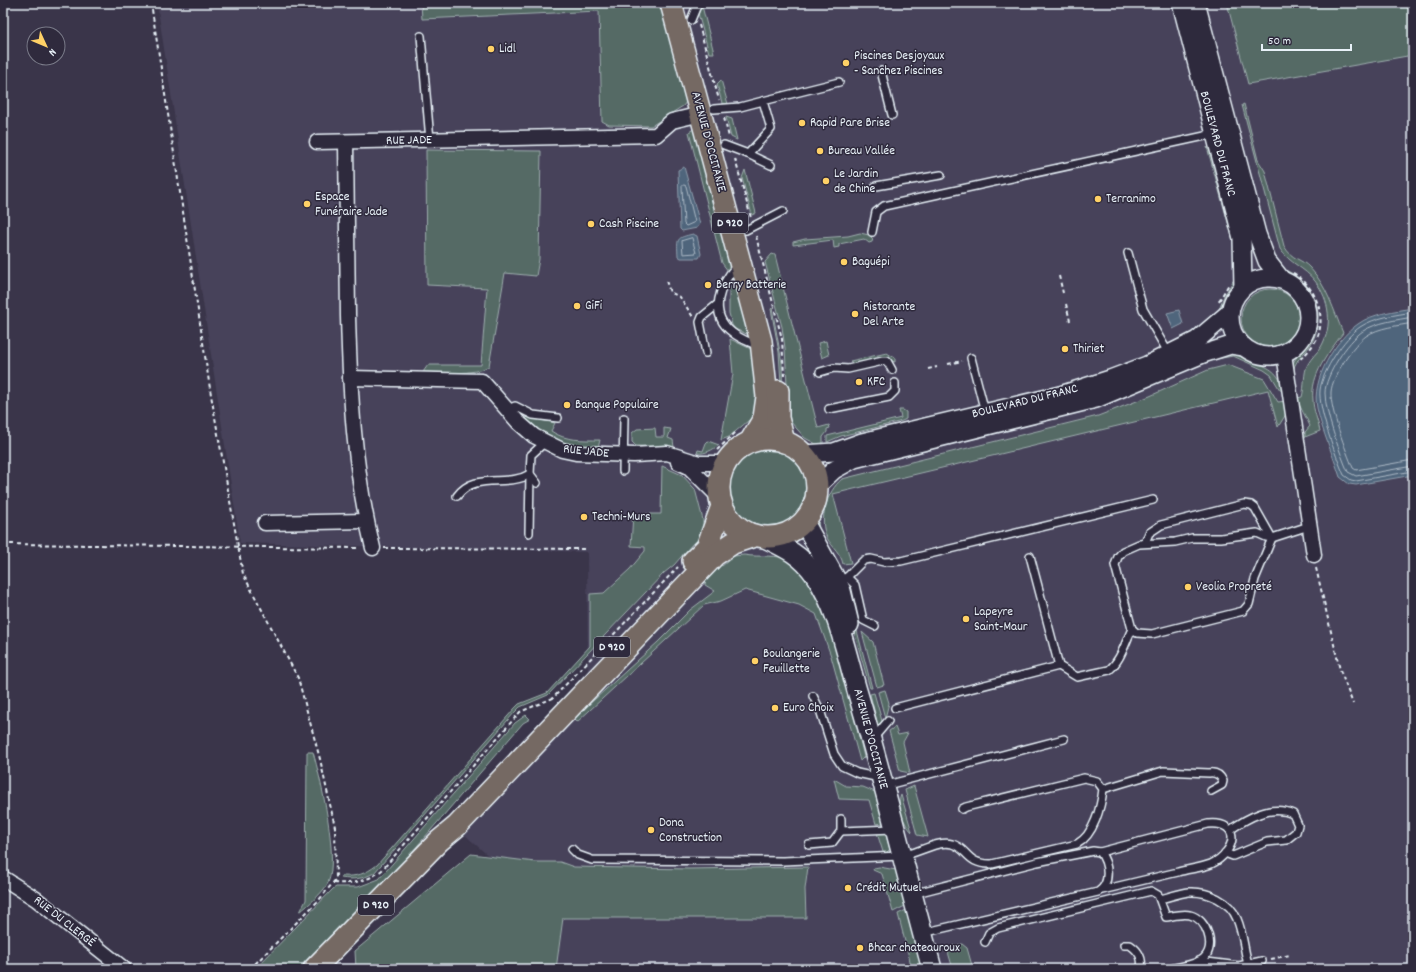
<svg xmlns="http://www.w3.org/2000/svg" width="1416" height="972" viewBox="0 0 1416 972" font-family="Dekko,sans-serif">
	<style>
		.built { fill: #47425a }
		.green { fill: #546a65; stroke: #9eaeae }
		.water { fill: #50657b; stroke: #8d9dad }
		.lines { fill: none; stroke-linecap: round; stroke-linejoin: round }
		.shore { stroke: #abb9c6; stroke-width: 1 }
		.service-casing { stroke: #e8f1f8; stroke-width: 10 }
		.minor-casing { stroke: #e8f1f8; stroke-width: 17 }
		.tertiary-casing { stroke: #e8f1f8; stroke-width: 20 }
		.secondary-casing { stroke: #e8f1f8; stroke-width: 22 }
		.primary-casing { stroke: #e8f1f8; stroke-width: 24 }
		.path { stroke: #e8f1f8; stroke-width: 2; stroke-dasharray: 4 3; stroke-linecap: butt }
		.service { stroke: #2f2a3d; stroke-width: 7 }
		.minor { stroke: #2f2a3d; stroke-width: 14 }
		.tertiary { stroke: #2f2a3d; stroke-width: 17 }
		.secondary { stroke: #2f2a3d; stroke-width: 19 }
		.primary { stroke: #756964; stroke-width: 21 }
		.poi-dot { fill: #ffd166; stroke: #2f2a3d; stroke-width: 1.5 }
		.labels { text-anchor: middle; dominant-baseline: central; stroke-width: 3; stroke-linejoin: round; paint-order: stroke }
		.shield { fill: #2f2a3d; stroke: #b0b5c0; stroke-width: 1 }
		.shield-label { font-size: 12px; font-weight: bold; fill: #e8f1f8 }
		.poi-label { font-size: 13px; fill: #e8f1f8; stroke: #2f2a3d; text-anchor: start }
		.street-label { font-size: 13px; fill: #e8f1f8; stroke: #2f2a3d }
	</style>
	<rect width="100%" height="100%" fill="#3a354a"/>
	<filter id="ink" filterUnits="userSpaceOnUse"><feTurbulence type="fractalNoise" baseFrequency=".025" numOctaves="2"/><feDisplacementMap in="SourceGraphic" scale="8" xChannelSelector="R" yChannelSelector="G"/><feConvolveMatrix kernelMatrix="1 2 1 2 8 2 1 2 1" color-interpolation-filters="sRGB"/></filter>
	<g filter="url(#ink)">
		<polygon class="built" points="157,3 1413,3 1413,969 557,969 559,919 465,835 588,703 587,552 240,543"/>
		<g class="green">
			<polygon points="421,3 661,3 687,101 683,106 651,126 609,125 602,121 599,11 422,19"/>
			<polygon points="1227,3 1413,3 1413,55 1248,84"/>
			<polygon points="702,6 714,53 709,53 698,13"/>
			<polygon points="721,80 728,104 722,103 717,84"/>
			<path d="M 1244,104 L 1258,160 L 1265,171 L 1284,246 C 1293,261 1301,258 1310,268 C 1327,286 1334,311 1343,333 C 1329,352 1310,375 1313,400 C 1313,410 1318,421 1320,431 L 1305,437 L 1305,432 L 1310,426 C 1306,416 1300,409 1297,398 L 1302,397 C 1305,387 1303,372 1308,364 C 1311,358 1317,353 1321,347 C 1333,326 1330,300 1315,281 C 1305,268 1289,263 1280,249 L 1242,105 Z"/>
			<polygon points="726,117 732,119 737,140 731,137"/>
			<polygon points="695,128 732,266 728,271 722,263 689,132"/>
			<polygon points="1207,147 1216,159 1238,240 1235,248"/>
			<path d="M 426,150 L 541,151 L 539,259 L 536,276 L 505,273 L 489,366 C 474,376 441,372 423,372 L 428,365 L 481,365 L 487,288 L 427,285 Z"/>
			<polygon points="745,170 756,213 752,215 742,178"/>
			<polygon points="860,233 869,235 873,239 872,242 869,243 864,239 839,244 839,247 834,248 833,240 793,245 793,242 805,239 848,236"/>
			<polygon points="772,254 775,255 818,428 829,425 830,428 827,429 827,432 823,437 823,443 818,445 805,438 789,420 785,348 782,327 765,262"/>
			<path d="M 1281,268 C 1287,271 1295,274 1300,279 C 1320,295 1323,323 1311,344 C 1304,356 1293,360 1293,375 C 1289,360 1300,356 1307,344 C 1318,327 1319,306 1307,289 C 1300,280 1289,277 1281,268 Z"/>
			<polygon points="1236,276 1236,285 1226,300 1223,310 1212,320 1219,309 1224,296"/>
			<polygon points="735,280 749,335 735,329 732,325 729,313 729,291"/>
			<circle cx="1270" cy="318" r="29"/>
			<polygon points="772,308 782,363 783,415 779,352 771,309"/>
			<polygon points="730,339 753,350 756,381 755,415 729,437 721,440 733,374"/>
			<polygon points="826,341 829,355 822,358 818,343"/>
			<path d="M 1227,352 C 1237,354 1245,359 1254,362 C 1271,368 1278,372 1284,390 L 1280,390 L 1271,375 L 1264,370 L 1233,356 L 1211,360 Z"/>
			<polygon points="887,353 895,358 895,362 889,360 856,365 850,361"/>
			<path d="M 1228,365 L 1264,379 L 1278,402 L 1286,401 L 1288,411 L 1278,427 L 1268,390 L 833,494 L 851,563 L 843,564 C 841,553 832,547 827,538 C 818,520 827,491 842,479 L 1098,416 L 1150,396 L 1208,370 Z"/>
			<polygon points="899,410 903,410 906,412 906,419 902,421 841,436 827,442 827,436 901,418"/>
			<path d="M 526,417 L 555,423 L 551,431 C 565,441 583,440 600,440 L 598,448 L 567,446 L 542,434 L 523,419 Z"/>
			<polygon points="655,428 656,437 664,437 664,428 671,429 668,438 673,440 674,447 636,446 632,442 632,433 637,429"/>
			<path d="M 708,441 L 719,445 C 712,450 706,454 697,453 L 698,450 L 703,451 L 706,443 Z"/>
			<circle cx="766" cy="488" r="41"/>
			<path d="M 662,466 L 682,475 L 695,489 L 703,520 L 703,527 L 696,545 L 693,543 L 674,565 L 664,573 L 548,695 L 520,707 L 515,712 L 374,873 C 363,879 353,880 341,878 L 342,876 C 357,877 365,874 377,865 L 515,708 L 519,704 L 547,693 L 590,646 L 590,594 L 604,593 L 630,569 L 645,551 L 645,547 L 631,546 L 633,514 L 661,514 Z"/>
			<path d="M 827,486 L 818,521 L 819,530 L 813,523 C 816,512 817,493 827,486 Z"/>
			<path d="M 744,555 C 760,558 777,553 792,561 C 798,565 803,574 806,580 C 838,634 849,698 864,757 L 860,761 L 831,656 L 816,614 L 799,605 L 745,590 L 721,601 L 704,605 L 577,722 L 574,718 L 658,642 L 690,610 L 715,591 L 705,585 L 706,577 L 717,562 L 722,566 L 734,556 Z"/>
			<polygon points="851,621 856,627 872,688 870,688"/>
			<polygon points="862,632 873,642 884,685 877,687"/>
			<polygon points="885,690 889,703 885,718 878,692"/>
			<polygon points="874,693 882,721 878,725 870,694"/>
			<polygon points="526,715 530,719 523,723 375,895 303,969 255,969 333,889 336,887 358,887 379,879 515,723"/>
			<polygon points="895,727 898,735 908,733 903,742 910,773 900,771 889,731"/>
			<path d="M 307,752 L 313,752 C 321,780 339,858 328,883 C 322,894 309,904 300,912 L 306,900 Z"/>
			<polygon points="834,779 846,786 863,787 875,792 883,823 876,824 869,800 839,799"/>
			<polygon points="914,786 928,837 917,835 905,790"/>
			<path d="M 901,795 L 912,832 C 904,824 896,806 901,795 Z"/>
			<polygon points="885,832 890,849 884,855 877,833"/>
			<polygon points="471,854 535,862 560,862 574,867 689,869 808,867 805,889 806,918 563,918 556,969 356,969 355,951"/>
			<polygon points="879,867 896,870 905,906 893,912 882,874 873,870 874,868"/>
			<polygon points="906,910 922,969 912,969 898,914"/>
			<polygon points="962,944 967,948 973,969 953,969 948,952 952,946"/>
		</g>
		<g class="water">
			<polygon points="684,167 700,224 697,228 682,231 680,229 678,170"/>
			<path d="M 693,234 L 697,236 L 701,254 L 699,258 L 681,258 L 678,256 C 677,238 676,238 693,234 Z"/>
			<path d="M 1413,308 L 1413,475 L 1356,485 L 1349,484 L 1340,477 C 1333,455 1322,431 1317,408 C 1311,380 1335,340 1358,324 C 1373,313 1395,311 1413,308 Z"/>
			<polygon points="1179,310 1183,324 1173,329 1167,313"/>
		</g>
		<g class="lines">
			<g class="shore">
				<polygon points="684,185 686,186 695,222 686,226 684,224 682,187"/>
				<polygon points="692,238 696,253 683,254 682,241"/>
				<path d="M 1413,312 C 1396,315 1375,317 1360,327 C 1345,337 1322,371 1320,390 C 1318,409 1336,457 1344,475 L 1351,480 L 1356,481 L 1413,471"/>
				<path d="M 1413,317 C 1397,320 1377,322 1363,331 C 1348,341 1325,375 1325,393 C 1325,413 1340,453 1348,472 L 1356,476 L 1413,466"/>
				<path d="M 1413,323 C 1398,326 1379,327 1366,336 C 1353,346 1332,376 1331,392 C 1330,410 1346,451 1353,468 L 1356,470 L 1413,460"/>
			</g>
			<g class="service-casing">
				<g id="service">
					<polyline points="691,20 698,3"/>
					<polyline points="421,36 430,140"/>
					<polyline points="881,71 892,115"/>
					<polyline points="763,101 839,82"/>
					<polyline points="714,109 740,107 763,101 771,129 748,154 724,145"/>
					<polyline points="748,154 771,165"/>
					<polyline points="876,186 941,175"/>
					<polyline points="746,230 783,211"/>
					<polyline points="872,232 876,212 884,206 1214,134"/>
					<polyline points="1128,253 1143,309 1169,354"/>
					<path d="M 737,265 C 720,284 707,314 733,333 C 740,339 750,342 758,346"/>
					<polyline points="706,353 700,322 702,317 718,304"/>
					<polyline points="971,358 985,412"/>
					<polyline points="820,372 834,368 848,369 883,361 887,361 892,370"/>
					<polyline points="508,409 515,406 533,415 558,418"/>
					<polyline points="829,409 889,397 895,391 895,383"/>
					<polyline points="623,471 624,418"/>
					<polyline points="537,483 530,474 531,455 544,443"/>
					<path d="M 457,496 C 475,471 507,488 530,474"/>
					<polyline points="529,533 530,474"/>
					<path d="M 1030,556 L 1059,666 L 1077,677 L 1109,670 C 1121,660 1125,643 1132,629 L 1115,565 L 1118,557 L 1123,551 L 1139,544 L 1175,542 L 1192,538 L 1221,538 L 1257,533 L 1266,537 L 1272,538 L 1309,526"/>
					<polyline points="847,577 855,585 863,620 875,626"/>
					<polyline points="837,581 847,577 864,560 871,559 884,562 901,561 1153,500"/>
					<polyline points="1132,629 1137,633 1152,634 1243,611 1249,604 1255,579 1272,538 1255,508 1251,505 1244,504 1161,525 1149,533 1145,543"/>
					<polyline points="813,696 820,710 834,754 842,766 857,773 880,778"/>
					<polyline points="895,708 1059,666"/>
					<polyline points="877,734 888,721"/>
					<polyline points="891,784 1064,739"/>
					<path d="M 1103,789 L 1163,771 L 1209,773 C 1215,772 1220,775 1223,781 L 1222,785 L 1211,791"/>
					<polyline points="841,819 841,831 894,829"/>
					<polyline points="809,845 832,843 841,831"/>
					<polyline points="572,849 578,855 592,860 783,861 901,856"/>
					<path d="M 1100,852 L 1208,824 C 1243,821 1236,852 1211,864 C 1201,868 1188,869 1178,872 C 1153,878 1128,884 1102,890"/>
					<path d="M 1225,853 L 1233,856 L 1267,842 L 1286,840 L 1296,832 L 1298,825 L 1293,814 C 1271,804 1247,818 1230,830"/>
					<path d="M 909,854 C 921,851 940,840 952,844 C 968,848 966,865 992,864 L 1077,844 C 1094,835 1101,807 1103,789 L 1097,781 L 1084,778 L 966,807 L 962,809"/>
					<path d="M 920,892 L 1037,862 L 1093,851 L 1100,852 C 1109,864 1111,884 1098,892 L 931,931"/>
					<path d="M 1160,899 C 1169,897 1180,893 1189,892 C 1208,891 1230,901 1237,919 C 1243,933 1244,950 1248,964"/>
					<path d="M 985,942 L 989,933 L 998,928 L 1151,891 L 1158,895 L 1166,917 C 1173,916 1183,913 1190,915 C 1207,919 1216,946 1204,958 C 1197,965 1181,966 1171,969"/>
					<path d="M 1124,945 L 1130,945 C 1139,951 1143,958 1141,969"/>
					<polyline points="1199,961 1239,966 1262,961"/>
				</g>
			</g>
			<g class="minor-casing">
				<g id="minor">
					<polyline points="317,142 656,135 672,121 701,114"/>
					<path d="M 346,142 C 347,200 347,258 348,316 C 350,394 354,472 373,548"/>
					<polyline points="1284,354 1314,555"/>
					<polyline points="350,378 482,381 518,422 534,436 562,450 576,453 634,455 667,453 699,463 725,463"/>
					<polyline points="678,462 689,467 719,497"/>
					<polyline points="265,523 366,521"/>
					<polyline points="3,878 36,899 124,969"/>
				</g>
			</g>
			<g class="tertiary-casing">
				<g id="tertiary">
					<polyline points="1181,3 1242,238 1243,287"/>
					<polyline points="1196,3 1257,234 1267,261 1281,279"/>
					<circle cx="1269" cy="317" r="39"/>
					<polyline points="804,454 834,452 862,442 1060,395 1110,379 1147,365 1197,340 1230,312"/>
					<polyline points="817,486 834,470 854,459 1096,399 1203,354 1231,345 1244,347"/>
				</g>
			</g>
			<g class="secondary-casing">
				<g id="secondary">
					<polyline points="804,522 835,578 841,591 849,624"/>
					<path d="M 765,538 C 786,548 801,555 815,575 C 839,611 846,654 858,694 C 885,785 907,877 932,969"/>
				</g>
			</g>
			<g class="primary-casing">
				<g id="primary">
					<polyline points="671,3 761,341 767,397 764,418 750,442"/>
					<polyline points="778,391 778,418 784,442"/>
					<circle cx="768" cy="488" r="49"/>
					<polyline points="693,561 707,547 722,506"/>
					<polyline points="314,969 439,841 457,826 715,555 733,543 754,536"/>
				</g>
			</g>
			<g class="path">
				<polyline points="151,3 211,395 243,574 298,678 320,759 335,827 336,879 319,900 250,969"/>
				<polyline points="699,25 719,100"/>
				<polyline points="724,118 729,137"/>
				<polyline points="735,159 751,218"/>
				<polyline points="756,236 782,339 784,376"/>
				<path d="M 1293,273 C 1315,285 1328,317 1316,340 C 1311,349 1305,355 1298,361"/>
				<polyline points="1059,276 1063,293"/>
				<polyline points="666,281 670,292 680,297 693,317"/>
				<polyline points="1219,301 1229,284"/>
				<polyline points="1066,304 1070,321"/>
				<polyline points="948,364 962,361"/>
				<polyline points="928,369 937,367"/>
				<polyline points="717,450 737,431"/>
				<polyline points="3,544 360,548"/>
				<polyline points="384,548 585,549"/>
				<polyline points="1316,568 1340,670 1353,704"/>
				<path d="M 333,883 C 352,884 367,882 382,870 L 520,712 L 553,698 L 678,567"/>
				<polyline points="1271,959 1290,955"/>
			</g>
			<use href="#service" class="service"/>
			<use href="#minor" class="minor"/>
			<use href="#tertiary" class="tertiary"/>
			<use href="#secondary" class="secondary"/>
			<use href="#primary" class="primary"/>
		</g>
	</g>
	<g class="poi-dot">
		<circle cx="491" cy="49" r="4"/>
		<circle cx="846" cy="63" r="4"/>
		<circle cx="802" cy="123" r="4"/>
		<circle cx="820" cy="151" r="4"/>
		<circle cx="826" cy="181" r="4"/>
		<circle cx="1098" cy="199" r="4"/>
		<circle cx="307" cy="204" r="4"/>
		<circle cx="591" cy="224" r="4"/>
		<circle cx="844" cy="262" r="4"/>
		<circle cx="708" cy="285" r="4"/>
		<circle cx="577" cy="306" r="4"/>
		<circle cx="855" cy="314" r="4"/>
		<circle cx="1065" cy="349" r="4"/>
		<circle cx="859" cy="382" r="4"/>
		<circle cx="567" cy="405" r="4"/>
		<circle cx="584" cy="517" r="4"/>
		<circle cx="1188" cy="587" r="4"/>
		<circle cx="966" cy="619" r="4"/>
		<circle cx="755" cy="661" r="4"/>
		<circle cx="775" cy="708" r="4"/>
		<circle cx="651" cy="830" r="4"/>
		<circle cx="848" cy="888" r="4"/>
		<circle cx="860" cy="948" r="4"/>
	</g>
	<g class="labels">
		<g class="shield">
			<rect x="712" y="213" width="36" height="20" rx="3"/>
			<rect x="594" y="637" width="36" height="20" rx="3"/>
			<rect x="358" y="895" width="36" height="20" rx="3"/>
		</g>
		<g class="shield-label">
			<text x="730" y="223">D 920</text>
			<text x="612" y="647">D 920</text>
			<text x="376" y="905">D 920</text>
		</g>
		<g class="poi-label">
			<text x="499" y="49">Lidl</text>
			<text x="854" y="56">Piscines Desjoyaux<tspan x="854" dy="15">- Sanchez Piscines</tspan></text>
			<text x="810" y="123">Rapid Pare Brise</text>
			<text x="828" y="151">Bureau Vallée</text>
			<text x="834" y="174">Le Jardin<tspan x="834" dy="15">de Chine</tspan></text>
			<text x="315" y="197">Espace<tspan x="315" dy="15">Funéraire Jade</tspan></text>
			<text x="1106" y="199">Terranimo</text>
			<text x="599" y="224">Cash Piscine</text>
			<text x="852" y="262">Baguépi</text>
			<text x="716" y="285">Berry Batterie</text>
			<text x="585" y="306">GiFi</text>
			<text x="863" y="307">Ristorante<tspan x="863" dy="15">Del Arte</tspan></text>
			<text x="1073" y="349">Thiriet</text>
			<text x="867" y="382">KFC</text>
			<text x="575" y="405">Banque Populaire</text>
			<text x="592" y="517">Techni-Murs</text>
			<text x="1196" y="587">Veolia Propreté</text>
			<text x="974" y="612">Lapeyre<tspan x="974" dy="15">Saint-Maur</tspan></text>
			<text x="763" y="654">Boulangerie<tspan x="763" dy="15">Feuillette</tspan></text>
			<text x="783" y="708">Euro Choix</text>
			<text x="659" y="823">Dona<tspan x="659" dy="15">Construction</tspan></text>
			<text x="856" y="888">Crédit Mutuel</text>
			<text x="868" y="948">Bhcar chateauroux</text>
		</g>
		<g class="street-label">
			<text transform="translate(409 141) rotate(-1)">RUE JADE</text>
			<text transform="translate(708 142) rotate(75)">AVENUE D'OCCITANIE</text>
			<text transform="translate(1217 144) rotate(75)">BOULEVARD DU FRANC</text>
			<text transform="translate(1025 402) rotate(-14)">BOULEVARD DU FRANC</text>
			<text transform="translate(586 452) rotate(6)">RUE JADE</text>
			<text transform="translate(870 739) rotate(75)">AVENUE D'OCCITANIE</text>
			<text transform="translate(64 922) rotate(38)">RUE DU CLERGÉ</text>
		</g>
	</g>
	<rect width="1416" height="972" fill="none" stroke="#2f2a3d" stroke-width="16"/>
	<rect x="8" y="8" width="1400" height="956" fill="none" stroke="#e8f1f8" stroke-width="1.5" filter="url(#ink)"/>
	<g transform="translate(46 46) rotate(134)"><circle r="19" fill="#2f2a3d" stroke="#797a88"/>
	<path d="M0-3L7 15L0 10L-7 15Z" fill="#ffd166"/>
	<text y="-6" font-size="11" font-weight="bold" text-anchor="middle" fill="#e8f1f8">N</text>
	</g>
	<path d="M1262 44v6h89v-6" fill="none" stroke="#e8f1f8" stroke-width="2"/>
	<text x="1268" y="44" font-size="12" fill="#e8f1f8" stroke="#2f2a3d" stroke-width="3" paint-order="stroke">50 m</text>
</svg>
